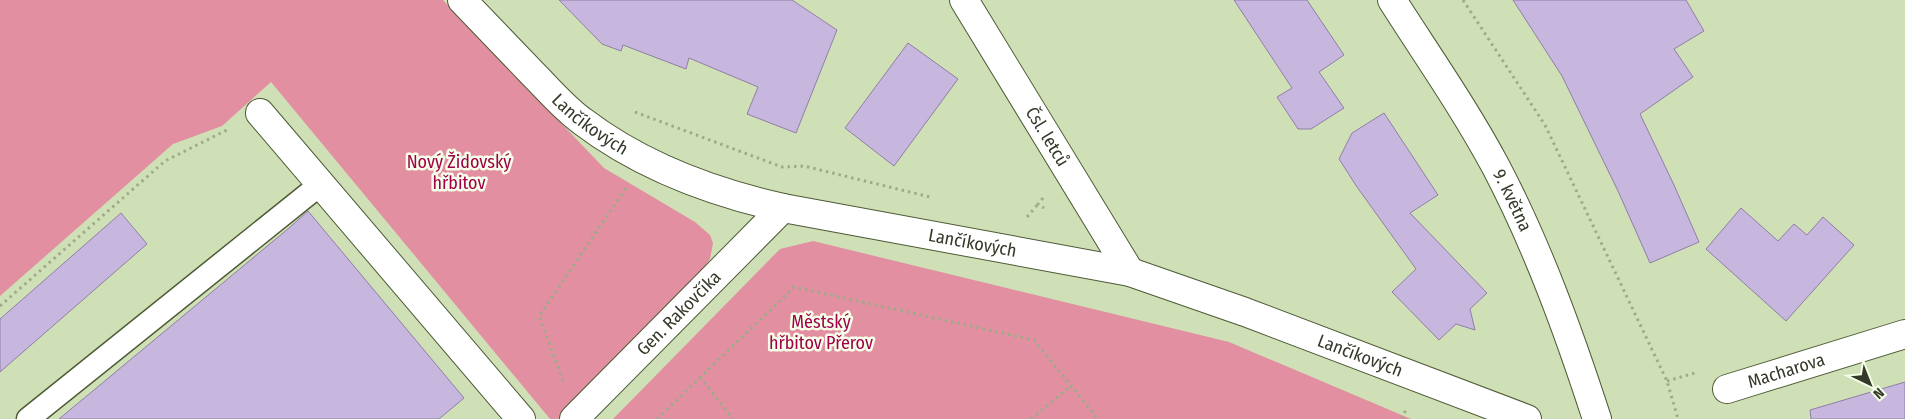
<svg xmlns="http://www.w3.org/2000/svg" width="1905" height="419" viewBox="0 0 1905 419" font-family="'Fira Sans Condensed',sans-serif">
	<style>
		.green { fill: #e28fa2 }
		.building { fill: #c7b6de; stroke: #8f7fa5 }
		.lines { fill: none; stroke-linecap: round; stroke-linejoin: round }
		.service-casing { stroke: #4d5a35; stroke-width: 25 }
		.minor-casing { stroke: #4d5a35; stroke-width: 30 }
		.secondary-casing { stroke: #4d5a35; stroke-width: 30 }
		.path { stroke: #9eab89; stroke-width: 3; stroke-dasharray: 2.5 4; stroke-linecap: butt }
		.service { stroke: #fff; stroke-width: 22 }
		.minor { stroke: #fff; stroke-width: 28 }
		.secondary { stroke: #fff; stroke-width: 28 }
		.labels { text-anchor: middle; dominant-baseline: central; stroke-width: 5; stroke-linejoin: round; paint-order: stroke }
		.street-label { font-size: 18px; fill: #343a2a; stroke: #f5fee8 }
		.park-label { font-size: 18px; fill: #a0014a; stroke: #f5fee8 }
	</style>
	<rect width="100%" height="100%" fill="#d0e0b6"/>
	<g class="green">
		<polygon points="0,0 443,0 604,168 695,222 710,235 713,243 710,259 697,278 558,419 550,419 271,82 222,126 173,144 0,296"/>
		<polygon points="813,241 1229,342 1411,419 613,419 780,249"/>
	</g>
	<g class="building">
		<polygon points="559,0 792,0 837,30 796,133 747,114 758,87 689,58 686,69 623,45 621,51 602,44"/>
		<polygon points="1234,0 1307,0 1344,55 1319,72 1344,108 1311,129 1298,129 1277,97 1292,88"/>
		<polygon points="1513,0 1686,0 1704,31 1674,49 1693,77 1640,114 1674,185 1699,242 1650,263 1618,191 1562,76"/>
		<polygon points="908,43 958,79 894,166 845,128"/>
		<polygon points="1384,113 1438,195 1410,213 1487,293 1470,309 1475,330 1456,324 1439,340 1392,292 1416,269 1357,187 1339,159 1352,133"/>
		<polygon points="1741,208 1778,241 1794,224 1807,235 1823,217 1854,245 1786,321 1706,249"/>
		<polygon points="308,211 464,398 439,419 59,419 289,228"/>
		<polygon points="121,213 147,244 0,372 0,319"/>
		<polygon points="1905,382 1905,419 1811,419 1810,410"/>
	</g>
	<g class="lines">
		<g class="service-casing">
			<polyline id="service" points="28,419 322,183"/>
		</g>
		<g class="minor-casing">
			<g id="minor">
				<path id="s1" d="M 462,0 C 486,25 509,49 533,74 C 549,90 564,108 582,121 C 641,166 711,192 783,208 L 1130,272 L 1245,312 L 1527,419"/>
				<path id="s2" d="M 964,0 L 1130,272"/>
				<polyline points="260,113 521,419"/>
				<path id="s3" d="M 1727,389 L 1905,334"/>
				<path id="s4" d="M 574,419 L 783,208"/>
			</g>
		</g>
		<g class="secondary-casing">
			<g id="secondary">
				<path id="s5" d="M 1392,0 C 1427,55 1465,109 1496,167 C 1538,247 1569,333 1597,419"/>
			</g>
		</g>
		<g class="path">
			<polyline points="1463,0 1545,125 1667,381 1678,419"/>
			<polyline points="635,112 782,167 804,166 930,197"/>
			<polyline points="1043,198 1038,204 1044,208"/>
			<polyline points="1027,217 1038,204"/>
			<polyline points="0,306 165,161 229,129"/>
			<polyline points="700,377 733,419"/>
			<polyline points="563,381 539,316 626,188"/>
			<polyline points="1667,381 1695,373"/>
			<polyline points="657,419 794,287 1034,340 1098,419"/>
			<polyline points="1031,419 1071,386"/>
			<polyline points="1402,419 1406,409"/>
		</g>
		<use href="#service" class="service"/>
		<use href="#minor" class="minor"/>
		<use href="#secondary" class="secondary"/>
	</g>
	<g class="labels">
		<g class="street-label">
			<text stroke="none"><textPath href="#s1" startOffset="179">Lančíkových</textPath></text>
			<text stroke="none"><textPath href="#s2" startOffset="160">Čsl. letců</textPath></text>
			<text stroke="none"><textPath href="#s5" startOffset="234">9. května</textPath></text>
			<text stroke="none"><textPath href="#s1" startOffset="584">Lančíkových</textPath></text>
			<text stroke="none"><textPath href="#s4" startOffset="149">Gen. Rakovčíka</textPath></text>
			<text stroke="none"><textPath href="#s1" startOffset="989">Lančíkových</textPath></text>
			<text stroke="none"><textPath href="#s3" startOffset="62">Macharova</textPath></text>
		</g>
		<g class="park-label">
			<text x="459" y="162">Nový Židovský<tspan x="459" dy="21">hřbitov</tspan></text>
			<text x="821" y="322">Městský<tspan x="821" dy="21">hřbitov Přerov</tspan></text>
		</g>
	</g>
	<g transform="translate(1870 384) rotate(137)" stroke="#f5fee8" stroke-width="4" paint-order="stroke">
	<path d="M0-4L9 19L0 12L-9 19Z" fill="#343a2a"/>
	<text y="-8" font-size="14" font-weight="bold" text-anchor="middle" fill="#343a2a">N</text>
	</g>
</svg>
